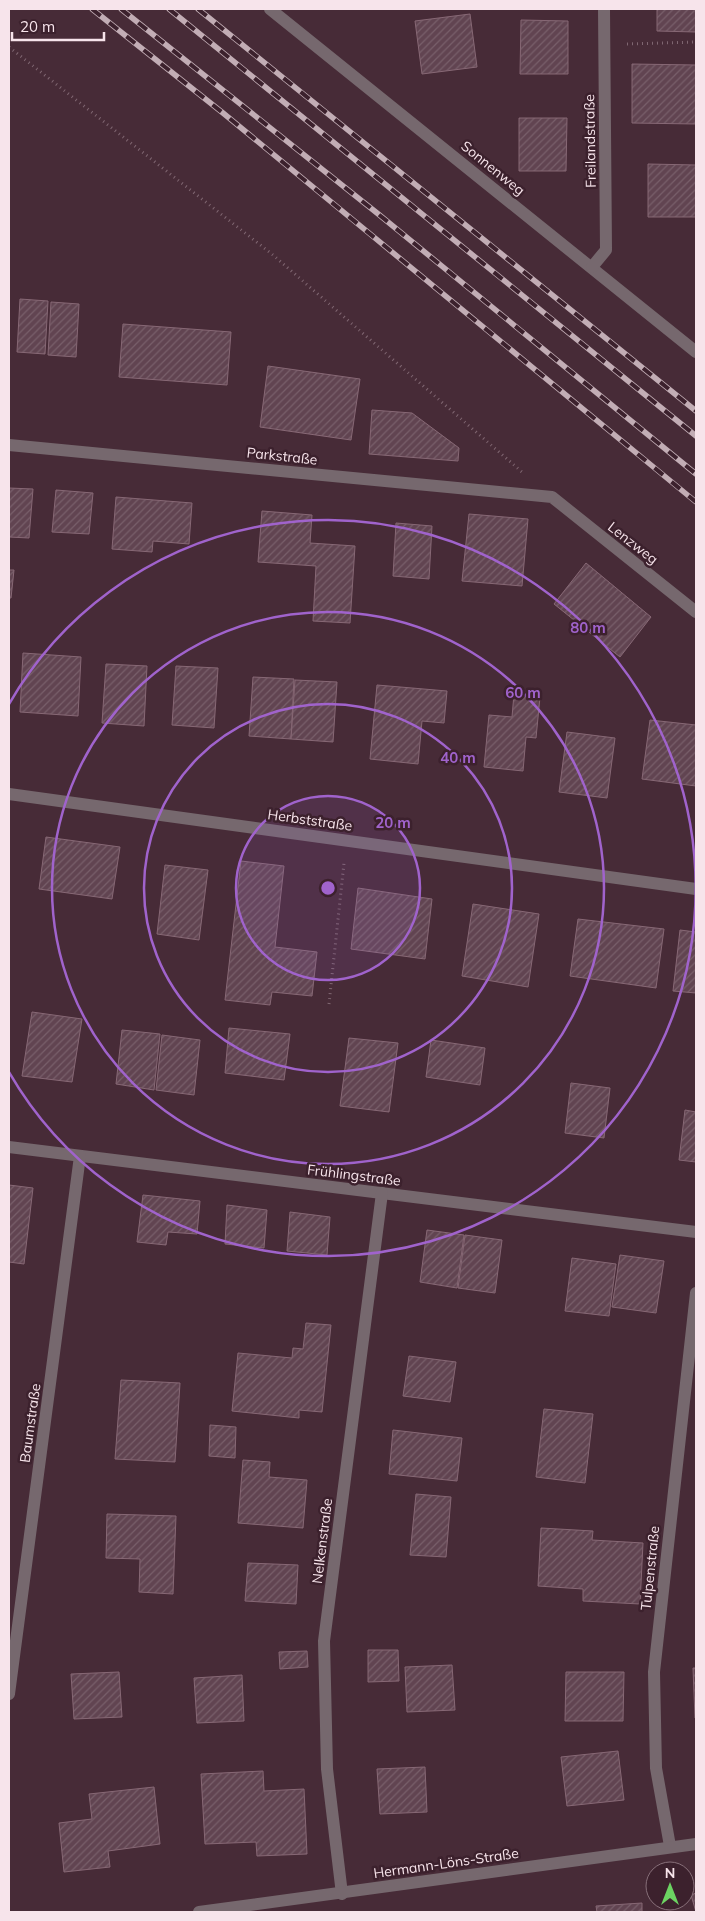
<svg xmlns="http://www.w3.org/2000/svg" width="705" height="1921" viewBox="0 0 705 1921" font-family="Mulish,sans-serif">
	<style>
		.building { fill: url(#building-hatch); stroke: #876875 }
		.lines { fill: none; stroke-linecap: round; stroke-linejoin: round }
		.path { stroke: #806772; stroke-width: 3; stroke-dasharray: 1 4; stroke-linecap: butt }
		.street { stroke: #76686e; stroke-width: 12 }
		.rail-casing { stroke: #c2adb5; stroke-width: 5.5 }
		.rail { stroke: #3c212d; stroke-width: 4; stroke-dasharray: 11; stroke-linecap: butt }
		.ring { fill: none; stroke: #a063cc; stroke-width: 2.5 }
		.labels { text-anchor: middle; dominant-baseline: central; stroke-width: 5; stroke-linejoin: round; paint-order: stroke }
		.street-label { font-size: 14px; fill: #f7e4eb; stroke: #3c212d }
		.centre { fill: #a063cc; stroke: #3c212d; stroke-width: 2.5 }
		.ring-label { font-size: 15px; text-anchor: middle; font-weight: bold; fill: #a063cc; stroke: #3c212d; stroke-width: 5; stroke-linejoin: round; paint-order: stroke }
	</style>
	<defs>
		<pattern id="building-hatch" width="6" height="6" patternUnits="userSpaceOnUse" patternTransform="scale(1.25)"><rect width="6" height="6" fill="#614451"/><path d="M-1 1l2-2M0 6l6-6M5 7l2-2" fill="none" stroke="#785f6a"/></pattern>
	</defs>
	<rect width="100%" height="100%" fill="#472b37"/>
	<g class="building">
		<polygon points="657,9 696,9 696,32 657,31"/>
		<polygon points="470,14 477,67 422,74 415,21"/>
		<polygon points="521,20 568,21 568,74 520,74"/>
		<polygon points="632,64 696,65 696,124 632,123"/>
		<polygon points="519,118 567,118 566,171 519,171"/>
		<polygon points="648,164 696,165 696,217 648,217"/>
		<polygon points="20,299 48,301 45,354 17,352"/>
		<polygon points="51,302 79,304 76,357 48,355"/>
		<polygon points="123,324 231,332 227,385 119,377"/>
		<polygon points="268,366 360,379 351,440 260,427"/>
		<polygon points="372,410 412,413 459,448 458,461 369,454"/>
		<polygon points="9,488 33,489 29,538 9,537"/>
		<polygon points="56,490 93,493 89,534 52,532"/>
		<polygon points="116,497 192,503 189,544 153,541 152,552 112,549"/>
		<polygon points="262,511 312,515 310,543 355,546 350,623 313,621 316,566 258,562"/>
		<polygon points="469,514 528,519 522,586 462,581"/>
		<polygon points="396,523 432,526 429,579 393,576"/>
		<polygon points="586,563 651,617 620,657 554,604"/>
		<polygon points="9,570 14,570 11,598 9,598"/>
		<polygon points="23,653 81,657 78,716 20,712"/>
		<polygon points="106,664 147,666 144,726 102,723"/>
		<polygon points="176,666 218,668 214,728 172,725"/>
		<polygon points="253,677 294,679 291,739 249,736"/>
		<polygon points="295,680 337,682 333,742 291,739"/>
		<polygon points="377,685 447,691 444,723 422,721 418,764 370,759"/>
		<polygon points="514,694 540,697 536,738 526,737 523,771 484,767 489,715 512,717"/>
		<polygon points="650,720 696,725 696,786 642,779"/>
		<polygon points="567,732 615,738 607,798 559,792"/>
		<polygon points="46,837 120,847 112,899 39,889"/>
		<polygon points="241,861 284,866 275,947 317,952 312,996 272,992 270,1005 225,1000"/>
		<polygon points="165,865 208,870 199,940 157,934"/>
		<polygon points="358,888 432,899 425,959 351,949"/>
		<polygon points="473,904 539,914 528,987 462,976"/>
		<polygon points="578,919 664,929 656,988 570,976"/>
		<polygon points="680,930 696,932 696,993 673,991"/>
		<polygon points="32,1012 82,1019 72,1082 22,1076"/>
		<polygon points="229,1028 290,1034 284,1080 225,1073"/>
		<polygon points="122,1030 160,1034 154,1090 116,1084"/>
		<polygon points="162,1035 200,1040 194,1095 156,1090"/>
		<polygon points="349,1038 398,1043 389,1112 340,1106"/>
		<polygon points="431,1040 485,1048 480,1085 426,1077"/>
		<polygon points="571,1083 610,1088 604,1138 565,1133"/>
		<polygon points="685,1110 696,1112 696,1162 679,1160"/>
		<polygon points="9,1185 33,1188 24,1264 9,1262"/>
		<polygon points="143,1195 200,1201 197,1234 168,1232 166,1245 137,1242"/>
		<polygon points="227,1205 267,1210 264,1248 225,1244"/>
		<polygon points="290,1212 330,1217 327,1255 287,1251"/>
		<polygon points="427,1230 464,1235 457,1288 420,1282"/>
		<polygon points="465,1235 502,1240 495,1293 458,1288"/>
		<polygon points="620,1255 664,1261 656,1313 612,1307"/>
		<polygon points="572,1258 616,1264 609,1316 565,1311"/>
		<polygon points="306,1323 331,1325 322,1412 299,1410 299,1418 232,1411 238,1353 292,1358 293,1348 303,1349"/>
		<polygon points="409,1356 456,1362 450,1402 403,1396"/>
		<polygon points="121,1380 180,1383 175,1462 115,1459"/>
		<polygon points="544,1409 593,1414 585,1483 536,1477"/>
		<polygon points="210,1425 236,1427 235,1458 209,1456"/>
		<polygon points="393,1430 462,1438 457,1481 389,1474"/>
		<polygon points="243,1460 270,1462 269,1477 307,1480 303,1528 238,1523"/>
		<polygon points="416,1494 451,1497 446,1557 410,1555"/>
		<polygon points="107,1514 176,1516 173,1594 139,1592 140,1559 106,1558"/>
		<polygon points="541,1528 593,1531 592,1540 643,1543 640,1604 583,1601 583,1589 538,1586"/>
		<polygon points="248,1563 298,1565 296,1604 245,1601"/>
		<polygon points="368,1650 398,1650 399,1681 368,1682"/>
		<polygon points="307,1651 308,1667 280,1669 279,1652"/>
		<polygon points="452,1665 455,1710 407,1712 405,1667"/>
		<polygon points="693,1668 696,1668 696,1718 695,1718"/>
		<polygon points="119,1672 122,1717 74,1719 71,1674"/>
		<polygon points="566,1672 624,1672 623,1721 565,1721"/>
		<polygon points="242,1675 244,1721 197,1723 194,1678"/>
		<polygon points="618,1751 624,1800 567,1806 561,1757"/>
		<polygon points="425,1767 427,1812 380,1814 377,1769"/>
		<polygon points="263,1771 264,1791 304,1789 307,1854 257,1856 256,1842 205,1844 201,1774"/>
		<polygon points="154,1787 160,1844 108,1851 110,1867 64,1872 59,1823 92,1819 89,1794"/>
		<polygon points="696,1893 696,1912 691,1895"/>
		<polygon points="642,1903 642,1912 597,1912 596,1906"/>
	</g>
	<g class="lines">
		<g class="path">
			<polyline points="627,44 696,42"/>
			<polyline points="9,47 273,255 522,472"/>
			<polyline points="329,1004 344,863"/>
		</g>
		<g class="street">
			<polyline points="270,9 696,352"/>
			<polyline points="592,267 606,250 604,9"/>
			<polyline points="9,445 552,497 696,612"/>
			<polyline points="9,794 696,889"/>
			<polyline points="9,1147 696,1232"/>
			<polyline points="9,1694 80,1156"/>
			<polyline points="670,1846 656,1768 654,1672 696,1293"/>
			<polyline points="342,1894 327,1769 324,1641 382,1193"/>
			<polyline points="199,1912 696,1844"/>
		</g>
		<g class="rail-casing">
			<g id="rail">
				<polyline points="92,9 223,113 696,502"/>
				<polyline points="121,9 377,213 696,474"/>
				<polyline points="169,9 696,436"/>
				<polyline points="198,9 696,411"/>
			</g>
		</g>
		<use href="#rail" class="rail"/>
	</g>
	<circle cx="328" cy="888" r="92" fill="#a063cc" fill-opacity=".12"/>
	<g class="ring">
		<circle cx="328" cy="888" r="92"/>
		<circle cx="328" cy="888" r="184"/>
		<circle cx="328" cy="888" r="276"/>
		<path d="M9 704A368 368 0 1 1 9 1072"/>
	</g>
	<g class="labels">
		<g class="street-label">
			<text transform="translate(590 141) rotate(-91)">Freilandstraße</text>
			<text transform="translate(493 168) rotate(39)">Sonnenweg</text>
			<text transform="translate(282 456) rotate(6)">Parkstraße</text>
			<text transform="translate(633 543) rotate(38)">Lenzweg</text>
			<text transform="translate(310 820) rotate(8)">Herbststraße</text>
			<text transform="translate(354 1175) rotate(7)">Frühlingstraße</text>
			<text transform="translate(30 1423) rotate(-82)">Baumstraße</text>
			<text transform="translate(322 1541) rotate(-83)">Nelkenstraße</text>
			<text transform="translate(650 1568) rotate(-84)">Tulpenstraße</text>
			<text transform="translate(446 1863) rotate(-8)">Hermann-Löns-Straße</text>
		</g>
	</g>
	<circle cx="328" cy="888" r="8" class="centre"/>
	<g class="ring-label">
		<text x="588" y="633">80 m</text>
		<text x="523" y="698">60 m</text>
		<text x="458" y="763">40 m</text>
		<text x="393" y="828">20 m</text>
	</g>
	<rect width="705" height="1921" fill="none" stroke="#f7e4eb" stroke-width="20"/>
	<g transform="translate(670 1886)"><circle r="24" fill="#3c212d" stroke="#876f79"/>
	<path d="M0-4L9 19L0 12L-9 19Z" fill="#6cd362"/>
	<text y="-8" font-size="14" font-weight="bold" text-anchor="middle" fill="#f7e4eb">N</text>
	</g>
	<path d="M12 32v8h92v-8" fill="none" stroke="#f7e4eb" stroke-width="2.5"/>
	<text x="20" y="32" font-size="15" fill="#f7e4eb" stroke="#3c212d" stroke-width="4" paint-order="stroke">20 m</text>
</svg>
